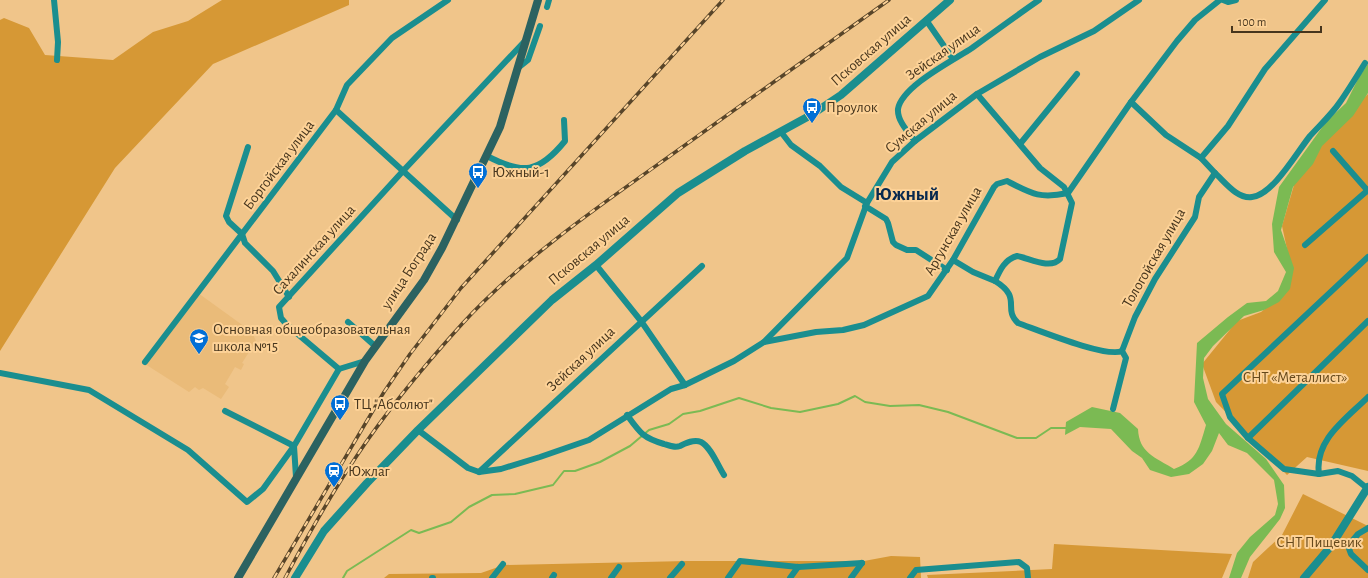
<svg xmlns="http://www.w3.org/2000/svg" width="1368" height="578" viewBox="0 0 1368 578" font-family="'Alegreya Sans',sans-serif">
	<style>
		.built { fill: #eabb79 }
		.green { fill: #d69835 }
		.water { fill: #7bba53 }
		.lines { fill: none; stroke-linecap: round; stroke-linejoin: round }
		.stream { stroke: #7bba53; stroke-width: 2 }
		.minor { stroke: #1a8e8f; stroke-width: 6 }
		.tertiary { stroke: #1a8e8f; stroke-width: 8 }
		.secondary { stroke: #2b6261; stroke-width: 8 }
		.rail-casing { stroke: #584529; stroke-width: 3.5 }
		.rail { stroke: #fdd297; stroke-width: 2; stroke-dasharray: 6; stroke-linecap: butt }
		.labels { text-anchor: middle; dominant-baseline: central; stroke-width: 4; stroke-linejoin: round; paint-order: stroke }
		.street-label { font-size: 15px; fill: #46351d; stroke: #fdd297 }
		.poi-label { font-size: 15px; fill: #46351d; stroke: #fdd297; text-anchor: start }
		.park-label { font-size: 15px; fill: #65481b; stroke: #fdd297 }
		.district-label { font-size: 19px; font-weight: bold; fill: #08294f; stroke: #fdd297 }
	</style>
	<rect width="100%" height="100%" fill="#f0c58a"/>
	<polygon class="built" points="198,293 252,332 256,341 242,363 244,364 241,370 235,367 225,384 229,387 221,399 203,388 199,390 195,387 189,392 145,364"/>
	<g class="green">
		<polygon points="222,0 349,0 349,5 213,64 115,168 0,351 0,20 4,18 29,28 45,55 113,60 153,32 188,21"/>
		<polygon points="1368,94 1368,471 1307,457 1287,475 1216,402 1202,364 1237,321 1261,312 1284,295 1289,258 1282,226 1294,185 1328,133"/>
		<polygon points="1303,494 1368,526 1368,578 1248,578 1253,562 1282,535"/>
		<polygon points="1054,544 1232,554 1222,578 928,578 927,575 1052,569"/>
		<polygon points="891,556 920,557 921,578 384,578 389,574 481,573 504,565 687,561 864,561"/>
	</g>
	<path class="water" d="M 1368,64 L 1368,93 L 1353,116 L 1322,146 L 1313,164 L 1293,187 L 1281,230 L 1294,268 L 1290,289 L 1279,302 L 1264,310 L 1244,316 L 1213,346 L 1204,358 L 1203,378 L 1208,399 L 1226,424 L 1266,459 L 1284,485 L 1285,508 L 1280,519 L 1250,557 L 1241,578 L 1229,578 L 1237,553 L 1250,537 L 1275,515 L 1278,504 L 1274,480 L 1247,453 L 1228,445 L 1219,433 L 1212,451 L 1203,464 L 1189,474 L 1171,477 L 1150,470 L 1142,458 L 1132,451 L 1111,429 L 1080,427 L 1065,435 L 1066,422 L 1092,407 L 1120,413 L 1138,429 C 1139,453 1155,457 1174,469 C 1198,460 1199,448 1206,425 L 1194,402 L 1197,343 L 1228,317 L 1247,303 L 1266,301 L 1278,291 L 1286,272 L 1274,252 L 1272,224 L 1279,187 L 1326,122 L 1346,103 L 1359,77 Z"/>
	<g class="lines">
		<polyline class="stream" points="343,578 347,571 411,530 419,533 451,522 469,507 492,495 515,494 553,485 564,471 575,471 600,462 630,446 649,430 669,424 683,414 700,411 739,398 771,408 800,412 838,404 855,396 865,402 890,406 919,405 948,412 1017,438 1036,438 1051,428 1066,428"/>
		<g class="minor">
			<polyline points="54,0 58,42 57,60"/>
			<polyline points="1223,0 1228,2 1236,0"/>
			<polyline points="547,7 549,0"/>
			<polyline points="926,20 953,59"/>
			<polyline points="518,68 528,60 540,26"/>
			<path d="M 977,94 L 1040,168 L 1064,187 L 1072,203 L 1060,259 C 1050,270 1029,258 1017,256 C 1005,259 1000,270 995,281 C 1023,298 1002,308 1018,323 C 1038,330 1106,358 1122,351"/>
			<polyline points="336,110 457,220"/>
			<polyline points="781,132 791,145 820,166 841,187 867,203"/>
			<path d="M 915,141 C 909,133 897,121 898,109 C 902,86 954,60 972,48 C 994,32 1016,16 1039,0"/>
			<polyline points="1020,144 1077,74"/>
			<polyline points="248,147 226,216 229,222 242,234 245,243 273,271 289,297"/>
			<polyline points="1333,151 1368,191"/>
			<path d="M 487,156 C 523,175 539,173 565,141 L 564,120"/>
			<polyline points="1201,158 1228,126 1265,69 1325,0"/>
			<path d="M 1215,173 C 1225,182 1237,199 1252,197 C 1273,195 1297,152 1310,136 C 1320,125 1332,114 1340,102 C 1349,89 1357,76 1365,63"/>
			<polyline points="865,206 886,219 888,223 893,242 896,245 907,250 916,250 947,270"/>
			<polyline points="1305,245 1368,190"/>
			<polyline points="1368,257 1222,394 1230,417 1248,438 1284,469 1319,474 1338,471 1352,476 1368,489"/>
			<polyline points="953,260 973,272 995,281"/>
			<polyline points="596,265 641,321 685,385"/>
			<polyline points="348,322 375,346"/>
			<path d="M 764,342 L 816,332 L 843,330 L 864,325 L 928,296 L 953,260 L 994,187 L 997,184 L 1007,181 C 1032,194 1040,199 1068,193 L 1131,102 L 1177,41 L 1195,20 L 1220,0"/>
			<polyline points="145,362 336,110 347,85 392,38 448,0"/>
			<polyline points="339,369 365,361"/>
			<polyline points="0,373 89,390 188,450 247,502 263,489 294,446 296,477"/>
			<polyline points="1113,409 1126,358 1122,351 1135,317 1155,279 1195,217 1199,197 1215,173 1201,158 1166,135 1131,102"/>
			<polyline points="225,411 294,446 339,369 287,325 281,318 279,307 403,171 525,41"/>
			<path d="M 627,415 C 640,433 643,438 664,444 C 670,446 675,448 680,446 C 686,443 694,439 701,442 C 711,447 718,466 724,475"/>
			<polyline points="418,430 468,468 479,472 501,469 540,457 589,440 671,389 685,385 734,361 764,342 847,258 867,203 892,162 915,141 977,94 1040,57 1094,31 1139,0"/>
			<polyline points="1248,438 1368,321"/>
			<polyline points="479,472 702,266"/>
			<path d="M 1319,474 C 1314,440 1346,419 1368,397"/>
			<polyline points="1368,528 1358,534 1348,546 1351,554 1368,570"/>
			<polyline points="432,578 433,578"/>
			<polyline points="492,578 503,564"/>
			<polyline points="552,578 554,575"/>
			<polyline points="611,578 619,567"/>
			<polyline points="670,578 682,564"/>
			<polyline points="728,578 740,561 798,567 862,563"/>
			<polyline points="790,578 798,567"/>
			<polyline points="851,578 862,563"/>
			<polyline points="910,578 916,570 1019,562 1027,568 1028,578"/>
		</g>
		<g class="tertiary">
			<polyline points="295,578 324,531 367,483 418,430 552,300 596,265 678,193 745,151 811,115 841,95 950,0"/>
			<polyline points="1304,578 1331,546 1368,487"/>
		</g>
		<polyline class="secondary" points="238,578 365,361 424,280 442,248 500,127 538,0"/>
		<g class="rail-casing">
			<g id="rail">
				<polyline points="274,578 384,392 410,354 461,288 723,0"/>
				<path d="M 285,578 C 307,537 330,496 356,457 C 387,410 424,366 462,324 C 521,260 596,208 667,158 C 741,105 815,53 889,0"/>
			</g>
		</g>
		<use href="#rail" class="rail"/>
	</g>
	<defs>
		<g id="bus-pin" transform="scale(1)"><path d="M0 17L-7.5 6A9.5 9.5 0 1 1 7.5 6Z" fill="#016fd6" stroke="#fdd297"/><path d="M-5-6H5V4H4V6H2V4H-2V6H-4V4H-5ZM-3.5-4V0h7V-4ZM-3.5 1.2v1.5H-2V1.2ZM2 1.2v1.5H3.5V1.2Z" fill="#fff"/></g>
		<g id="school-pin" transform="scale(1)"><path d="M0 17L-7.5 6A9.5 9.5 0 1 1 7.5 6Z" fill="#016fd6" stroke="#fdd297"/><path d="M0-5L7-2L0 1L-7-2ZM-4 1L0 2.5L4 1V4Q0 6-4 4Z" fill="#fff"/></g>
		<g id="station-pin" transform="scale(1)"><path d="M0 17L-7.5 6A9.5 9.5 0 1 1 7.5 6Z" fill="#016fd6" stroke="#fdd297"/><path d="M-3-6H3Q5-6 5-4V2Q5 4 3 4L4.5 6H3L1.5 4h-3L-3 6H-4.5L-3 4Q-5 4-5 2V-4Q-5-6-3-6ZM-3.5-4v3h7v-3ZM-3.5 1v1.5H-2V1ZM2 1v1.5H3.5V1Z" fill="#fff"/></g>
	</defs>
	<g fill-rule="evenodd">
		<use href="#bus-pin" x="812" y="107"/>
		<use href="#bus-pin" x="478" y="172"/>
		<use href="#school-pin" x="199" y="338"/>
		<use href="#bus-pin" x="340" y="404"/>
		<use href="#station-pin" x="334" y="471"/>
	</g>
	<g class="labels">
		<g class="street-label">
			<text transform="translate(871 50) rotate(-41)">Псковская улица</text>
			<text transform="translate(943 52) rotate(-35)">Зейская улица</text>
			<text transform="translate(921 122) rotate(-40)">Сумская улица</text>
			<text transform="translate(279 165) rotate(-53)">Боргойская улица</text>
			<text transform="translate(953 231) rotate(-60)">Аргунская улица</text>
			<text transform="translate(314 250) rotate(-48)">Сахалинская улица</text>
			<text transform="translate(589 250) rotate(-40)">Псковская улица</text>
			<text transform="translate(1154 258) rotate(-60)">Тологойская улица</text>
			<text transform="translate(409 271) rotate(-57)">улица Бограда</text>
			<text transform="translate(581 359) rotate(-43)">Зейская улица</text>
		</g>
		<g class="poi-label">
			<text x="826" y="107">Проулок</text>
			<text x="492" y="172">Южный-1</text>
			<text x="213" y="329">Основная общеобразовательная<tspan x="213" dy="17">школа №15</tspan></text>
			<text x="354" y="404">ТЦ "Абсолют"</text>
			<text x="348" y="471">Южлаг</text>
		</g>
		<g class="park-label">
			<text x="1295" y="377">СНТ «Металлист»</text>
			<text x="1319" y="542">СНТ Пищевик</text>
		</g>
		<g class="district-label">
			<text x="907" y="194">Южный</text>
		</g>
	</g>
	<path d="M1232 26v6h89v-6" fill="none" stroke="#46351d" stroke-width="2"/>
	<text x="1238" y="26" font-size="12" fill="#46351d" stroke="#fdd297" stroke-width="3" paint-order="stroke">100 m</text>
</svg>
